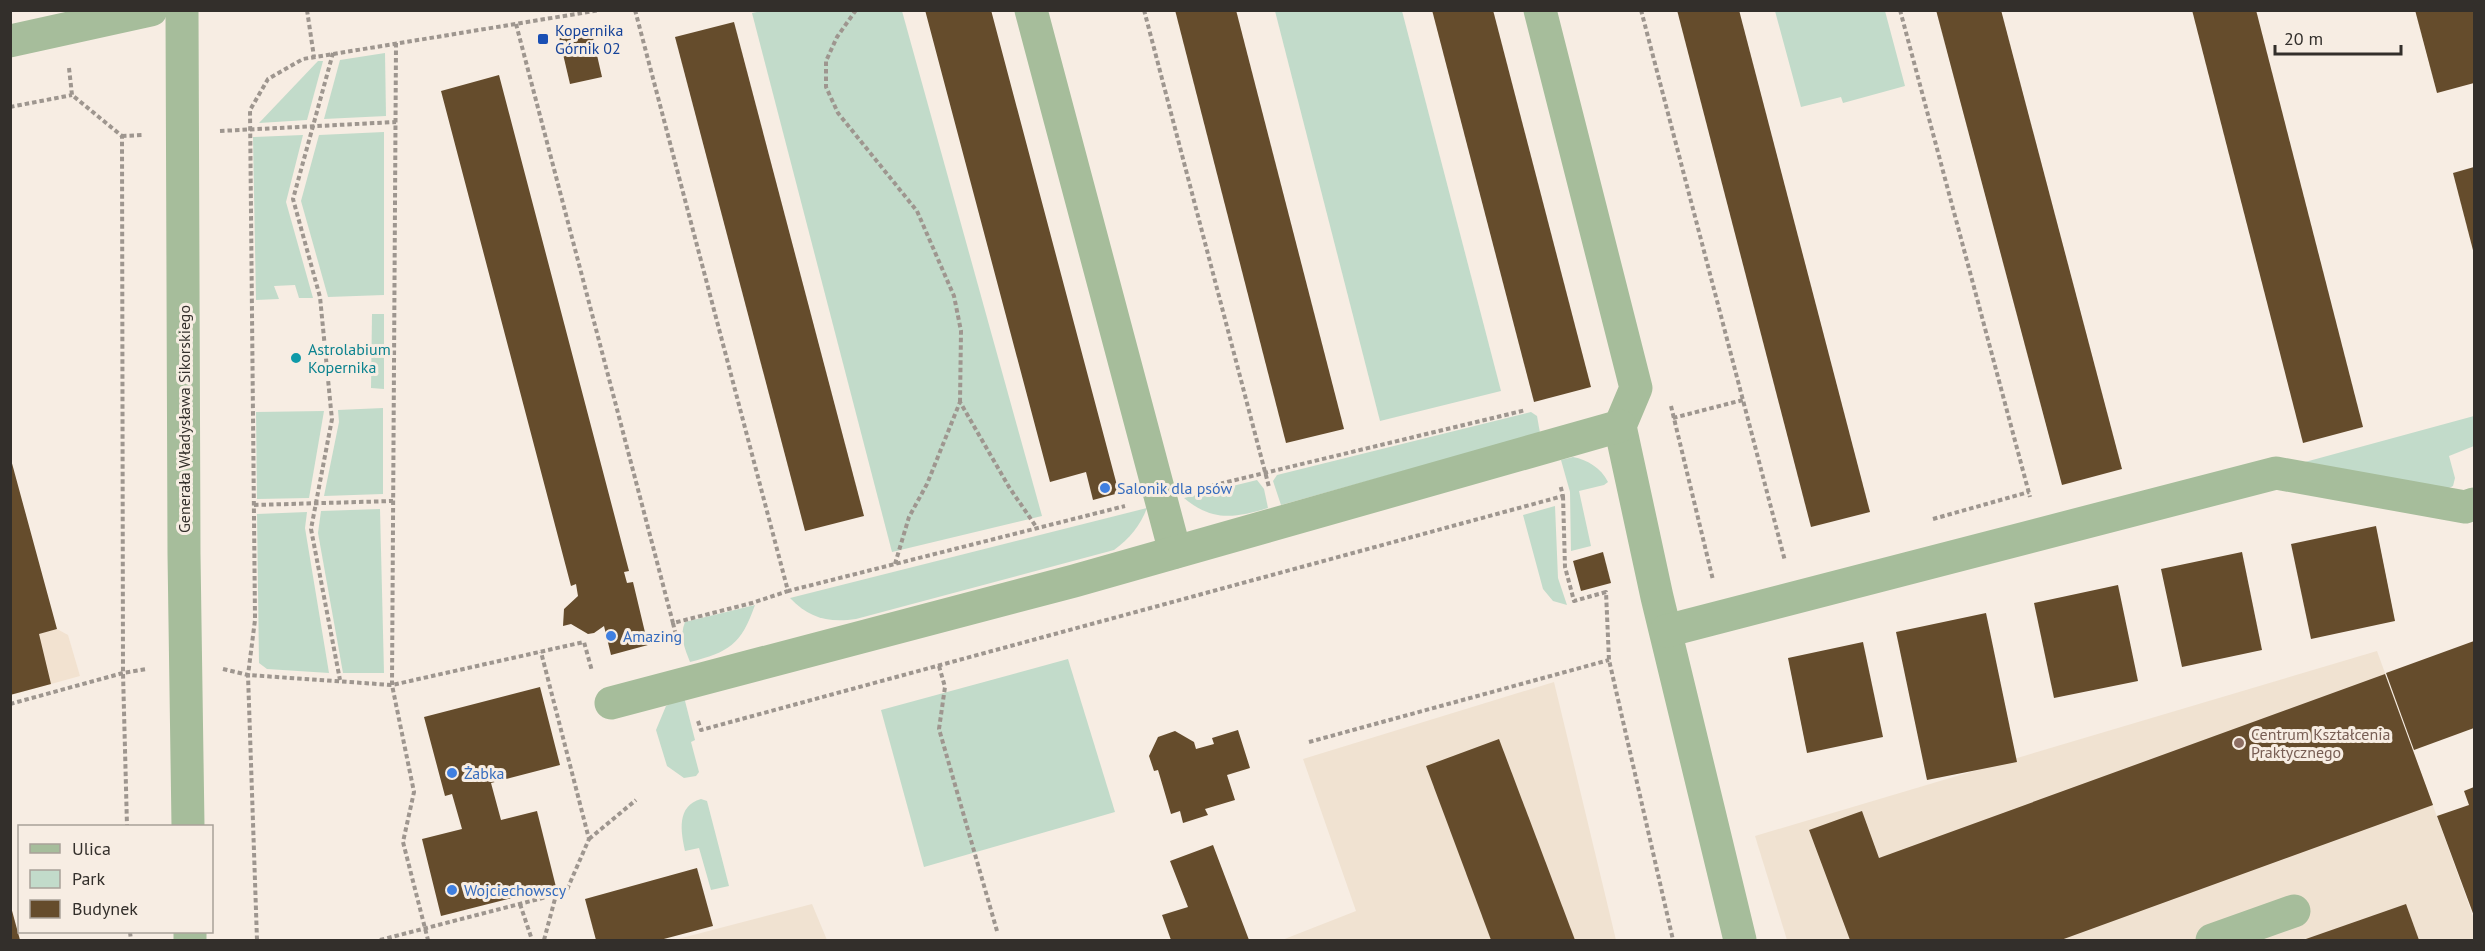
<svg xmlns="http://www.w3.org/2000/svg" width="2485" height="951" viewBox="0 0 2485 951" font-family="'PT Sans',sans-serif">
	<style>
		.commercial { fill: #f2e2d0 }
		.built { fill: #f0e2d1 }
		.green { fill: #c2dbca }
		.building { fill: #654c2c }
		.lines { fill: none; stroke-linecap: round; stroke-linejoin: round }
		.path { stroke: #9e968f; stroke-width: 4; stroke-dasharray: 4.5 3; stroke-linecap: butt }
		.minor { stroke: #a6bd9b; stroke-width: 33 }
		.transit-dot { fill: #1a4fb4; stroke: #f7ede3; stroke-width: 2 }
		.culture-dot { fill: #0f9aa8; stroke: #f7ede3; stroke-width: 2 }
		.shop-dot { fill: #3f7fe0; stroke: #f7ede3; stroke-width: 2 }
		.education-dot { fill: #8d6e63; stroke: #f7ede3; stroke-width: 2 }
		.labels { text-anchor: middle; dominant-baseline: central; stroke-width: 6; stroke-linejoin: round; paint-order: stroke }
		.transit-label { font-size: 16px; fill: #164399; stroke: #f7ede3; text-anchor: start }
		.culture-label { font-size: 16px; fill: #0d838f; stroke: #f7ede3; text-anchor: start }
		.street-label { font-size: 16px; fill: #332f2b; stroke: #f7ede3 }
		.shop-label { font-size: 16px; fill: #366cbe; stroke: #f7ede3; text-anchor: start }
		.education-label { font-size: 16px; fill: #785e54; stroke: #f7ede3; text-anchor: start }
	</style>
	<rect width="100%" height="100%" fill="#f7ede3"/>
	<polygon class="commercial" points="57,629 68,635 80,676 11,695 11,641"/>
	<g class="built">
		<polygon points="2377,651 2474,919 2474,940 1787,940 1755,836"/>
		<polygon points="1554,682 1616,940 1282,940 1356,911 1303,759"/>
		<polygon points="812,904 827,940 674,940"/>
	</g>
	<g class="green">
		<polygon points="767,10 902,11 1042,516 892,552 752,13"/>
		<polygon points="1275,11 1402,11 1501,391 1380,421"/>
		<polygon points="1775,11 1885,11 1905,86 1843,103 1841,97 1801,107"/>
		<polygon points="385,53 386,116 324,119 340,60"/>
		<polygon points="318,61 323,61 307,120 259,123"/>
		<polygon points="384,132 384,295 328,297 301,201 319,135"/>
		<polygon points="303,135 286,202 313,298 299,298 295,285 274,286 279,299 256,300 253,137"/>
		<polygon points="372,314 384,314 384,389 371,388"/>
		<polygon points="383,408 383,494 324,496 339,422 338,410"/>
		<polygon points="324,411 309,498 257,499 256,412"/>
		<polygon points="1531,412 1537,416 1540,433 1281,505 1273,481 1277,475"/>
		<polygon points="2474,416 2474,446 2449,456 2455,478 2453,486 2447,489 2305,462"/>
		<path d="M 1573,457 C 1588,460 1601,468 1608,482 L 1604,485 L 1579,491 L 1591,546 L 1571,551 L 1570,492 L 1561,460 Z"/>
		<path d="M 1257,480 L 1264,489 L 1268,508 C 1234,518 1213,522 1184,498 Z"/>
		<polygon points="1555,506 1558,578 1567,605 1553,601 1543,589 1523,515"/>
		<path d="M 1147,508 C 1140,526 1130,538 1114,550 L 856,619 C 828,623 809,618 790,598 Z"/>
		<polygon points="380,509 384,673 343,673 318,533 321,511"/>
		<polygon points="307,512 305,528 329,673 267,669 259,663 257,514"/>
		<path d="M 755,605 C 741,645 729,652 690,662 C 685,649 679,636 685,622 Z"/>
		<polygon points="1068,659 1115,812 924,867 881,710"/>
		<polygon points="684,697 695,740 691,742 699,772 696,776 684,778 667,766 656,730 666,706"/>
		<path d="M 701,799 L 707,801 L 729,886 L 711,890 L 699,848 L 685,851 C 681,832 676,806 701,799 Z"/>
	</g>
	<g class="building">
		<polygon points="925,10 991,10 1119,493 1093,500 1086,472 1050,482"/>
		<polygon points="1175,10 1236,10 1344,429 1286,443"/>
		<polygon points="1432,10 1493,10 1591,387 1534,402"/>
		<polygon points="1677,10 1739,10 1870,512 1811,527"/>
		<polygon points="1936,10 2001,10 2122,469 2062,485"/>
		<polygon points="2192,10 2256,10 2363,427 2303,443"/>
		<polygon points="2415,10 2474,10 2474,83 2437,93"/>
		<polygon points="734,22 864,516 805,531 675,37"/>
		<polygon points="591,29 602,77 570,84 559,37"/>
		<polygon points="499,75 629,571 624,572 627,583 633,582 648,645 611,655 604,626 594,633 588,634 571,624 563,626 564,609 578,596 576,584 571,586 441,91"/>
		<polygon points="2474,167 2474,254 2453,173"/>
		<polygon points="10,456 57,629 39,634 51,684 10,695"/>
		<polygon points="2376,526 2395,621 2311,639 2291,544"/>
		<polygon points="1603,552 1611,583 1581,591 1573,561"/>
		<polygon points="2242,552 2262,650 2182,667 2161,569"/>
		<polygon points="2118,585 2138,681 2054,698 2034,603"/>
		<polygon points="1986,613 2017,762 1927,780 1896,632"/>
		<polygon points="2474,641 2474,728 2414,750 2386,673"/>
		<polygon points="1863,642 1883,737 1807,753 1788,658"/>
		<polygon points="2385,674 2433,805 2061,940 1850,940 1809,830 1862,811 1879,858"/>
		<polygon points="540,687 560,765 491,783 501,820 537,811 556,887 441,916 422,839 462,829 452,794 445,796 424,717"/>
		<polygon points="1238,730 1250,768 1227,775 1235,800 1205,809 1208,815 1183,823 1180,811 1171,814 1158,770 1154,771 1149,756 1158,737 1175,731 1194,742 1196,749 1214,744 1212,738"/>
		<polygon points="1499,739 1575,940 1491,940 1426,766"/>
		<polygon points="2474,787 2474,916 2437,816 2469,805 2464,791"/>
		<polygon points="1213,845 1249,940 1171,940 1162,915 1188,907 1170,861"/>
		<polygon points="697,868 713,926 660,940 596,940 585,899"/>
		<polygon points="2406,904 2419,940 2303,940"/>
		<polygon points="10,907 11,907 20,940 10,940"/>
	</g>
	<g class="lines">
		<g class="path">
			<polyline points="307,10 314,57"/>
			<polyline points="635,10 788,591 1125,506"/>
			<polyline points="856,10 837,37 826,61 826,87 838,113 917,211 954,296 961,331 960,402"/>
			<polyline points="1144,10 1269,487"/>
			<polyline points="1641,10 1785,561"/>
			<polyline points="1900,10 2030,497"/>
			<polyline points="516,24 673,623 752,603 788,591"/>
			<polyline points="396,43 392,685 414,792 403,842 428,940"/>
			<polyline points="333,53 293,199 320,297 331,410 332,419 311,529 340,680"/>
			<polyline points="69,68 72,95 122,136 123,673 127,826"/>
			<polyline points="10,107 72,95"/>
			<polyline points="220,131 396,122"/>
			<polyline points="122,136 144,135"/>
			<polyline points="1671,406 1713,580"/>
			<polyline points="1673,418 1743,400"/>
			<polyline points="1198,489 1526,410"/>
			<polyline points="1563,496 1565,567 1574,601 1606,592 1609,660 1673,940"/>
			<polyline points="254,505 393,501"/>
			<polyline points="1933,519 2029,492"/>
			<polyline points="895,564 909,517 927,484 960,402 1009,487 1037,528"/>
			<polyline points="673,623 678,645"/>
			<polyline points="939,666 945,687 939,729 997,931"/>
			<polyline points="223,669 248,675 392,685 584,642 592,671"/>
			<polyline points="10,704 123,673 147,669"/>
			<polyline points="698,721 701,730 1563,496 1560,484"/>
			<polyline points="1309,742 1609,660"/>
			<polyline points="589,839 636,800"/>
			<polyline points="520,904 532,940"/>
			<polyline points="130,932 131,940"/>
			<polyline points="257,940 248,675 255,620 250,110 268,79 303,59 600,10"/>
			<polyline points="380,940 566,892 589,839 541,652"/>
			<polyline points="544,940 556,895"/>
		</g>
		<g class="minor">
			<polyline points="182,10 184,554 188,826"/>
			<polyline points="1031,10 1175,552"/>
			<polyline points="1540,10 1636,388 1620,426 1657,597 1740,940"/>
			<polyline points="10,41 151,10"/>
			<polyline points="1666,631 2276,473 2465,507 2474,504"/>
			<polyline points="611,703 1074,581 1620,426"/>
			<polyline points="190,932 190,940"/>
			<polyline points="2212,940 2294,911"/>
		</g>
	</g>
	<rect class="transit-dot" x="537" y="33" width="12" height="12" rx="3"/>
	<circle class="culture-dot" cx="296" cy="358" r="6"/>
	<g class="shop-dot">
		<circle cx="1105" cy="488" r="6"/>
		<circle cx="611" cy="636" r="6"/>
		<circle cx="452" cy="773" r="6"/>
		<circle cx="452" cy="890" r="6"/>
	</g>
	<circle class="education-dot" cx="2239" cy="743" r="6"/>
	<g class="labels">
		<g class="transit-label">
			<text x="555" y="30">Kopernika<tspan x="555" dy="18">Górnik 02</tspan></text>
		</g>
		<g class="culture-label">
			<text x="308" y="349">Astrolabium<tspan x="308" dy="18">Kopernika</tspan></text>
		</g>
		<g class="street-label">
			<text transform="translate(184 419) rotate(-90)">Generała Władysława Sikorskiego</text>
		</g>
		<g class="shop-label">
			<text x="1117" y="488">Salonik dla psów</text>
			<text x="623" y="636">Amazing</text>
			<text x="464" y="773">Żabka</text>
			<text x="464" y="890">Wojciechowscy</text>
		</g>
		<g class="education-label">
			<text x="2251" y="734">Centrum Kształcenia<tspan x="2251" dy="18">Praktycznego</tspan></text>
		</g>
	</g>
	<rect width="2485" height="951" fill="none" stroke="#332f2b" stroke-width="24"/>
	<rect x="18" y="825" width="195" height="108" fill="#f7ede3" stroke="#a9a199" stroke-width="1.5"/>
	<rect x="30" y="844" width="30" height="9" fill="#a6bd9b" stroke="#a9a199" stroke-width="1.5"/>
	<text x="72" y="855" font-size="18" fill="#332f2b">Ulica</text>
	<rect x="30" y="870" width="30" height="18" fill="#c2dbca" stroke="#a9a199" stroke-width="1.5"/>
	<text x="72" y="885" font-size="18" fill="#332f2b">Park</text>
	<rect x="30" y="900" width="30" height="18" fill="#654c2c" stroke="#a9a199" stroke-width="1.5"/>
	<text x="72" y="915" font-size="18" fill="#332f2b">Budynek</text>
	<path d="M2275 45v9h126v-9" fill="none" stroke="#332f2b" stroke-width="3"/>
	<text x="2284" y="45" font-size="18" fill="#332f2b" stroke="#f7ede3" stroke-width="4.5" paint-order="stroke">20 m</text>
</svg>
